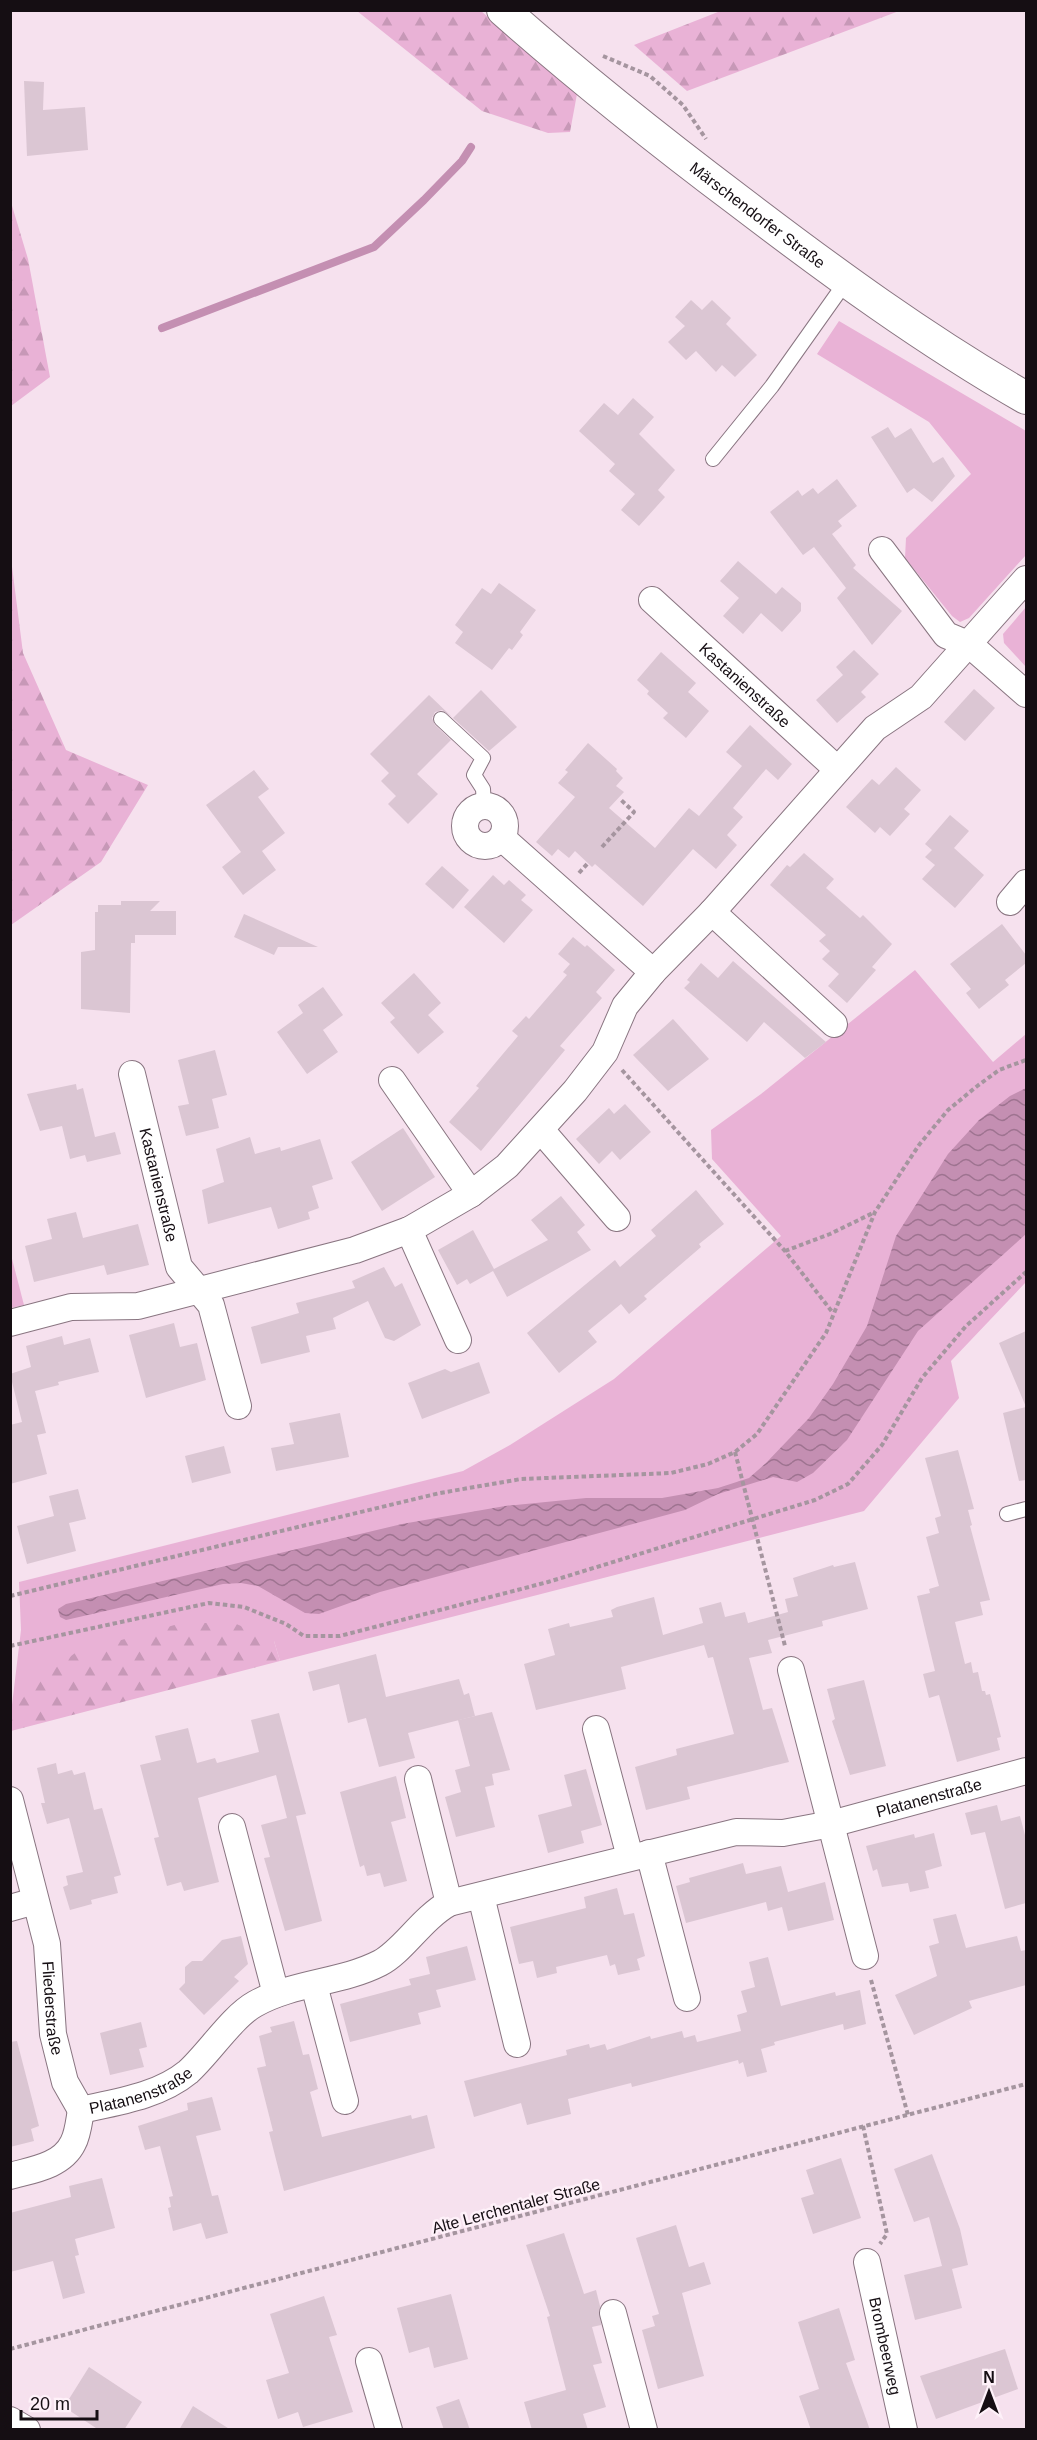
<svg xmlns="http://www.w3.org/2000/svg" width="1037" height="2440" viewBox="0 0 1037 2440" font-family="Arial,sans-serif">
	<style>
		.green { fill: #e9b2d6 }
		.forest { fill: url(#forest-firs) }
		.water { fill: url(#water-waves) }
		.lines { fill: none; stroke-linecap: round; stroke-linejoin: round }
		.stream { stroke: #c48fb2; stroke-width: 8 }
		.building { fill: #dbc6d3 }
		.service-casing { stroke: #897581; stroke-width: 16 }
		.minor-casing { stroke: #897581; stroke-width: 28 }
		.tertiary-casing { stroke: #897581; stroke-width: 34 }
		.path { stroke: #a5959f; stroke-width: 4; stroke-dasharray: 4.5 3; stroke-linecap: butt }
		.service { stroke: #fff; stroke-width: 14 }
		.minor { stroke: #fff; stroke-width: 26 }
		.tertiary { stroke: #fff; stroke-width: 32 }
		.labels { text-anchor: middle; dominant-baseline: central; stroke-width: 5; stroke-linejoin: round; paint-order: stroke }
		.street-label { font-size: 16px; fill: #150e13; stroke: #fef1f9 }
	</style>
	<defs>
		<pattern id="forest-firs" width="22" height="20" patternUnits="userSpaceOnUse" patternTransform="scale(1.5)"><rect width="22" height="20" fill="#e9b2d6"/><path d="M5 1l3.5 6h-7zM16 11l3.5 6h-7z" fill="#c798b7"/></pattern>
		<pattern id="water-waves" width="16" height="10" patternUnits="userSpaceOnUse" patternTransform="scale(1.5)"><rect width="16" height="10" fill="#c48fb2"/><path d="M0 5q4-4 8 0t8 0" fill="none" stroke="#9e7390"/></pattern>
	</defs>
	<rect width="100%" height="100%" fill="#f6e1ee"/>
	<g class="green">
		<polygon points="839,321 1026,431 1026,555 969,618 960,622 952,616 905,558 906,538 971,474 929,422 817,354"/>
		<polygon points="1026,607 1026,667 1004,643 1003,634"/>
		<polygon points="915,970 993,1062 1026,1034 1026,1282 951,1361 959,1398 864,1511 280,1661 274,1641 11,1713 21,1630 19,1582 463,1471 510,1445 614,1379 781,1236 712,1159 711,1130 761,1094"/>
		<polygon points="11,1255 24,1305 11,1308 10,1308"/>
	</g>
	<g class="forest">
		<polygon points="723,10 899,10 899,11 687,91 634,45"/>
		<polygon points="357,11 481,11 577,94 570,132 548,133 482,111"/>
		<polygon points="10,199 28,259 50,377 11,406"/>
		<polygon points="10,551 23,653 66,750 148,785 101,862 11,925"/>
		<polygon points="232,1622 274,1641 280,1661 11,1731 11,1713 34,1684 75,1653 178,1624"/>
	</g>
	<polygon class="water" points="1026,1088 1026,1234 918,1331 847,1440 813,1473 797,1482 773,1477 718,1494 685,1510 380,1592 319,1614 305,1613 258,1586 241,1583 223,1584 66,1620 60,1617 58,1609 66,1604 402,1524 505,1506 586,1498 662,1498 718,1488 749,1478 766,1463 809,1418 833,1384 867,1326 896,1236 948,1154 979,1120 1010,1096"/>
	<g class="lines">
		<polyline class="stream" points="162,328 374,247 424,200 462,161 471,147"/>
	</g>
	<g class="building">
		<polygon points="24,81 44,82 43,110 85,107 88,150 27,156"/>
		<polygon points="691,300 702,310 712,300 731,318 726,324 757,355 735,377 722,365 716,372 696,351 686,360 668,342 685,326 675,317"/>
		<polygon points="633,398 654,417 639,434 675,470 658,490 665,497 639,526 621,510 635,494 609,471 615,464 579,431 604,403 618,415"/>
		<polygon points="888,427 895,438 911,428 933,463 943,457 955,476 932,502 914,488 907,493 871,437"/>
		<polygon points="837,479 857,506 838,521 842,526 832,534 856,565 853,568 902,611 872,645 837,598 846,588 814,547 803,555 770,512 798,490 802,496 813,488 818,494"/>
		<polygon points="738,561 776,594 782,587 801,603 801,611 782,632 761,613 743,634 723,616 739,598 720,581"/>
		<polygon points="499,583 536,610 520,632 523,635 512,650 509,648 492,670 455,643 463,632 455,625 482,588 491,594"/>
		<polygon points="854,650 879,674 861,692 866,697 837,723 816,700 843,675 836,667"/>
		<polygon points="661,652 696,683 688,692 709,711 686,738 663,718 668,713 647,694 649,691 637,680"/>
		<polygon points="974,689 995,708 965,741 944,722"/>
		<polygon points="481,690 517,727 489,751 453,718"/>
		<polygon points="429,695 452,717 442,710 435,712 432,718 435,725 451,740 417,774 438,794 408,824 388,804 396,796 381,781 389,773 370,754"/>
		<polygon points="750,725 792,764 778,780 766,769 733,808 743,817 727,835 737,845 716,869 693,849 643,906 595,864 592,867 575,851 569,858 558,849 552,856 536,842 575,797 558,783 568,772 565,770 588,743 617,769 616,771 623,778 616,786 624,792 609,808 655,848 689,808 699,816 742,766 726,752"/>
		<polygon points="896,767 921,790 904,809 910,814 890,836 880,827 875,833 846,807 872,779 879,785"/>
		<polygon points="254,770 269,789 258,797 285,833 262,851 276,870 243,895 222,867 241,852 206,805"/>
		<polygon points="950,815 969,831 954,848 984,875 955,908 922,879 935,865 925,857 932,850 925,844"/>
		<polygon points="804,853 834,879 826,888 860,918 863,915 892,944 872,967 876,970 847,1003 828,986 839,974 822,959 830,951 819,941 826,935 770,885 787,865 790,867"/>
		<polygon points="442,866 469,890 453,909 425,884"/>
		<polygon points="493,875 504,885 509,880 526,895 521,900 533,910 504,943 464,907"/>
		<polygon points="121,901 160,901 150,911 176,911 176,935 135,935 135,943 131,943 130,1013 81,1009 81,952 95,950 95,912 98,912 98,905 121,905"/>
		<polygon points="244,914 318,947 278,947 274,955 234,937"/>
		<polygon points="1002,924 1026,955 1026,963 1005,980 1009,985 979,1009 966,993 971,989 950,964"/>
		<polygon points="573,937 585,947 587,945 615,970 596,992 602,998 560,1046 565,1050 481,1151 449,1122 479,1088 476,1086 518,1036 512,1031 526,1016 529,1019 567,975 563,972 570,964 558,954"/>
		<polygon points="733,961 780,1002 826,1042 805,1058 764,1022 747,1042 684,988 690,982 687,980 701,963 718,978"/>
		<polygon points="414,973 441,1003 428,1015 444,1032 418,1054 390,1022 395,1018 381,1003"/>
		<polygon points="323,987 343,1015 323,1030 338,1052 307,1074 277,1032 303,1013 298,1005"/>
		<polygon points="673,1019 709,1059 668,1091 633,1055"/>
		<polygon points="215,1050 227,1095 212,1099 219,1128 186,1136 178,1106 189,1104 178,1060"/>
		<polygon points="76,1084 77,1090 83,1088 95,1137 115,1132 121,1154 87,1162 85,1155 70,1159 62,1126 40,1131 27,1094"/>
		<polygon points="625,1104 651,1132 620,1160 612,1151 599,1164 576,1139 609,1108 614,1114"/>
		<polygon points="403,1128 435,1177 382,1211 351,1162"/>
		<polygon points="250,1137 255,1154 280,1147 281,1151 320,1139 333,1179 312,1186 319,1208 308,1212 310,1219 278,1229 271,1207 208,1224 202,1190 224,1182 216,1149"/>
		<polygon points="696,1190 724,1224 699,1244 701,1247 644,1296 647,1299 629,1314 621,1304 588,1331 597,1342 559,1373 527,1333 615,1260 620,1267 656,1236 651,1230"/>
		<polygon points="561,1196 585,1225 577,1232 591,1250 507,1297 493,1271 470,1284 467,1279 457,1285 438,1250 473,1230 494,1269 548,1240 531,1220"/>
		<polygon points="76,1212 83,1238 138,1224 149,1265 107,1275 104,1265 34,1282 25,1246 52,1239 47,1219"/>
		<polygon points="384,1267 395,1287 402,1283 421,1325 394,1341 385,1338 368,1301 333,1318 336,1329 306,1336 310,1352 261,1364 251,1327 299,1313 296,1303 355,1288 352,1281"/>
		<polygon points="174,1323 180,1347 197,1343 206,1380 146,1398 129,1335"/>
		<polygon points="1026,1331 1026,1480 1019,1481 1003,1413 1026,1407 999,1343"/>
		<polygon points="62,1336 64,1345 90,1338 99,1372 58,1382 59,1385 35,1391 46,1433 37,1435 47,1474 10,1484 10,1425 22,1422 10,1374 31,1367 26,1346"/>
		<polygon points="479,1362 490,1393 422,1419 408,1383 445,1369 451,1372"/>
		<polygon points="340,1413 349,1457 276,1471 271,1448 294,1444 289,1423"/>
		<polygon points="224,1446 231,1473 192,1483 185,1456"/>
		<polygon points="958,1450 974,1509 968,1510 972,1525 970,1526 990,1600 980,1602 983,1615 955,1622 965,1664 971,1662 973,1673 978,1672 982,1691 985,1691 986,1695 990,1694 1001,1737 997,1738 1000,1750 957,1762 939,1695 929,1698 923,1674 935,1671 917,1596 930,1593 929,1589 939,1586 926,1537 939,1533 935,1518 941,1516 925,1458"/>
		<polygon points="78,1489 86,1519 69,1523 76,1551 27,1564 17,1526 54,1516 49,1496"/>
		<polygon points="855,1562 868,1609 822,1621 823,1626 768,1640 772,1653 749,1658 763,1710 772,1708 789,1762 687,1787 690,1799 646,1810 635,1767 677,1755 676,1749 734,1734 713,1657 708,1658 704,1645 621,1667 626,1689 536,1710 524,1664 555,1655 548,1629 569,1623 570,1627 613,1617 611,1610 617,1607 654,1597 663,1635 703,1623 699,1608 721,1602 725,1617 745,1612 748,1623 788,1612 785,1599 798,1596 793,1578 833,1565 834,1567"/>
		<polygon points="376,1654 386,1697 459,1679 464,1695 469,1693 475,1716 408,1733 415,1758 379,1767 366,1718 348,1723 339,1684 313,1691 308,1672"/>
		<polygon points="864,1680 886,1766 850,1775 832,1721 835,1719 827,1689"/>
		<polygon points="492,1712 510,1770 492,1774 494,1785 485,1787 495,1827 456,1837 445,1797 461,1792 455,1770 470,1766 458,1720"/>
		<polygon points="279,1713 306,1814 296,1816 322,1921 285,1931 264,1858 270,1857 261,1825 287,1818 276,1775 198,1798 219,1882 184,1891 181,1882 167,1886 154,1838 159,1837 140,1765 161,1760 155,1736 188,1728 197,1763 215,1758 217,1763 259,1752 251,1720"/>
		<polygon points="56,1763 58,1774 72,1770 74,1775 85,1772 94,1810 102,1808 121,1875 114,1877 118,1893 91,1900 92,1904 70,1910 63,1887 68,1885 66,1876 83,1872 69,1818 47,1824 41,1803 45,1803 37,1768"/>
		<polygon points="586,1769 602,1825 581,1831 584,1843 548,1853 538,1815 572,1806 564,1775"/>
		<polygon points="396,1776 406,1818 391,1822 407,1881 384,1887 380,1873 367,1876 364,1865 360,1867 340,1792"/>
		<polygon points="997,1805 1001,1821 1020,1816 1026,1839 1026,1903 1005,1909 985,1832 971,1835 965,1813"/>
		<polygon points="934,1833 942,1866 925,1871 929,1888 910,1892 908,1883 882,1887 877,1869 873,1871 866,1846 914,1834 915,1838"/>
		<polygon points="743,1863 746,1874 781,1866 788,1892 825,1882 834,1920 788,1931 782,1907 768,1911 766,1902 686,1923 676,1886 690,1882 689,1878"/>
		<polygon points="617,1888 624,1915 634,1913 645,1956 637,1959 640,1970 618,1975 615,1964 610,1966 607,1955 556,1967 557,1973 537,1978 533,1961 519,1964 510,1927 586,1908 584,1897"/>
		<polygon points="956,1914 966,1948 1017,1936 1021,1951 1026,1950 1026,1985 969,2001 972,2008 914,2035 895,1995 937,1976 929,1946 939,1943 933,1919"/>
		<polygon points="241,1936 248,1964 234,1977 239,1981 204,2015 179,1989 185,1983 185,1967 192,1961 202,1961 222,1940"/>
		<polygon points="467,1946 476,1980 436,1990 441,2007 418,2013 421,2024 350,2042 340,2004 411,1985 409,1979 430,1974 426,1957"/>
		<polygon points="768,1957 781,2006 835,1992 836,1996 860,1990 866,2024 844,2030 843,2024 774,2042 775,2045 761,2049 767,2072 747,2077 743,2062 739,2064 738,2060 632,2087 631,2083 568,2099 571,2114 527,2125 521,2103 474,2117 464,2081 567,2055 566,2050 589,2044 590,2048 605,2044 607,2050 650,2036 651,2039 682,2031 684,2038 695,2035 697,2042 741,2031 737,2015 747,2012 741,1991 755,1987 749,1962"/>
		<polygon points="294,2021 303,2055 309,2054 318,2089 310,2092 322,2137 411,2115 412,2119 427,2115 435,2148 284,2191 269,2132 273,2131 257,2068 266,2066 259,2036 272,2032 270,2027"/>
		<polygon points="141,2022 147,2047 139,2049 144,2067 110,2075 100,2033"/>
		<polygon points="17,2041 39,2126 31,2129 34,2141 10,2147 10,2042"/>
		<polygon points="212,2097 221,2130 196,2136 212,2196 218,2195 228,2233 206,2239 201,2223 173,2231 168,2208 171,2207 169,2197 173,2196 160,2146 145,2150 138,2126 188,2110 187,2103"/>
		<polygon points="932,2154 960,2229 968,2265 952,2269 962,2308 915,2320 904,2275 942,2266 929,2217 914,2222 894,2169"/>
		<polygon points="841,2158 861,2218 813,2234 801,2198 814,2194 806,2170"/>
		<polygon points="102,2178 115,2228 75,2239 79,2255 75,2256 85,2293 63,2299 53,2261 10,2272 10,2213 71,2197 69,2186"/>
		<polygon points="676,2225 689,2267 704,2262 711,2284 682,2293 704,2376 658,2389 642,2330 655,2326 652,2316 659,2314 636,2238"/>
		<polygon points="564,2233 584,2294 596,2290 600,2306 601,2325 592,2327 602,2363 593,2365 606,2407 583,2414 588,2430 532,2430 524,2402 566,2390 547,2317 550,2316 526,2245"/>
		<polygon points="451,2294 468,2359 434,2368 429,2347 409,2353 397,2308"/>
		<polygon points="324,2296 337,2335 329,2337 353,2412 303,2427 298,2412 278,2419 266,2380 289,2373 270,2314"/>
		<polygon points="839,2308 855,2360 846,2363 870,2430 811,2430 799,2396 819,2389 798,2322"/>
		<polygon points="1005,2349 1018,2389 936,2419 920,2376"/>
		<polygon points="89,2367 142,2402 124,2430 99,2430 64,2407"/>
		<polygon points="459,2399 470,2430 444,2430 436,2407"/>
		<polygon points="193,2406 231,2430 179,2430"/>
	</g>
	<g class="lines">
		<g class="service-casing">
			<g id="service">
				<polyline points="713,459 772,386 845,283"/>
				<polyline points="441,719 483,758 474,775 483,789 484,805"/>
				<polyline points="1007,1514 1026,1509"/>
			</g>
		</g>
		<g class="minor-casing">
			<g id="minor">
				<polyline points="882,550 946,635 970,645 1026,694"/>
				<path id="s1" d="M 652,600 L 837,769"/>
				<circle cx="485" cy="826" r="20"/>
				<polyline points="502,838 653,972"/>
				<polyline points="1010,902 1026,883"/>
				<polyline points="712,912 834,1024"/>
				<path id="s2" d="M 132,1074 L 179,1267 L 211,1305 L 238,1406"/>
				<polyline points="392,1080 471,1194"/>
				<polyline points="541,1130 617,1218"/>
				<polyline points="409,1230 458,1340"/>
				<polyline points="10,1323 71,1307 138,1306 355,1250 409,1230 471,1194 507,1166 575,1091 605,1052 625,1006 653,972 712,912 875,728 921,697 1026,579"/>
				<polyline points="791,1670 865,1956"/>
				<polyline points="596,1729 630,1857"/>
				<polyline points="418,1779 449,1903"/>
				<path id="s3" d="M 10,1800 L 47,1944 L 53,2034 L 65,2082 L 81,2110"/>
				<polyline points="232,1827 276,1994"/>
				<polyline points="649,1853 687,1998"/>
				<polyline points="481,1896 517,2044"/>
				<polyline points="10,1908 35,1901"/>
				<polyline points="314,1985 345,2101"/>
				<path id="s4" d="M 81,2110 C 117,2102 159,2096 188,2072 C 208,2054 233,2016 255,2004 C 294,1982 341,1983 380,1963 C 403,1951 421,1919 449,1903 L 736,1832 L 783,1833 L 831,1824 L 1026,1771"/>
				<path d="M 10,2176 C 32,2170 62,2166 73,2143 C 78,2134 79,2121 81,2110"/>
				<path id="s5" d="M 867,2262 L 904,2430"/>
				<polyline points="613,2313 644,2430"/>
				<polyline points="369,2361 389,2430"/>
				<polyline points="10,2420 27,2430"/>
			</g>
		</g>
		<g class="tertiary-casing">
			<g id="tertiary">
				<path id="s6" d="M 503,10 C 579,77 658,140 739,201 C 832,272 925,340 1026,398"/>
			</g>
		</g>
		<g class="path">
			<polyline points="603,56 650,76 683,105 706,139"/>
			<polyline points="602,847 634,812 620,799"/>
			<polyline points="579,873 588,863"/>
			<polyline points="622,1070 785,1251 833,1313"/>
			<polyline points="785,1251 830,1234 875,1212"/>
			<polyline points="735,1452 785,1646"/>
			<polyline points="10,1596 440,1493 521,1479 671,1473 708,1464 735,1452 757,1434 826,1333 875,1212 919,1145 948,1110 976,1087 999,1070 1026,1060"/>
			<polyline points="10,1646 209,1603 244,1607 286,1624 304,1636 340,1636 548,1582 815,1500 848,1484 882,1445 922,1378 966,1326 1026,1272"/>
			<polyline points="871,1980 908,2115"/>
			<polyline points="863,2126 887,2234 880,2244"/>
			<polyline points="10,2349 1026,2084"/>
		</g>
		<use href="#service" class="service"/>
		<use href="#minor" class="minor"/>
		<use href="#tertiary" class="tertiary"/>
	</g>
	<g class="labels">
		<g class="street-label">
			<text stroke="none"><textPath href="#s6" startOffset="327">Märschendorfer Straße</textPath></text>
			<text stroke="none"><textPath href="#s1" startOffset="126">Kastanienstraße</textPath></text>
			<text stroke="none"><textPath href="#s2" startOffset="114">Kastanienstraße</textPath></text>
			<text stroke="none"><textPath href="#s4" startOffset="927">Platanenstraße</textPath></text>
			<text stroke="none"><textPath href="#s3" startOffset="213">Fliederstraße</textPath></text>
			<text stroke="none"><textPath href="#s4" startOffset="63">Platanenstraße</textPath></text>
			<text transform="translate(516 2206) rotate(-15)">Alte Lerchentaler Straße</text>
			<text stroke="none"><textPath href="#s5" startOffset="86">Brombeerweg</textPath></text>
		</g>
	</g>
	<rect width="1037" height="2440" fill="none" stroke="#150e13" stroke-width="24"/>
	<g transform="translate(989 2392)" stroke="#fef1f9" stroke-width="4.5" paint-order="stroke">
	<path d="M0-4.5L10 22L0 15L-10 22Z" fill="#150e13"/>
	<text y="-9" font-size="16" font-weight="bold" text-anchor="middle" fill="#150e13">N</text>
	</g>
	<path d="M21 2410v9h76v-9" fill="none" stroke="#150e13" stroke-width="3"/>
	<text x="30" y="2410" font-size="18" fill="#150e13" stroke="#fef1f9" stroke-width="4.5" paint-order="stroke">20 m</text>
</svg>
